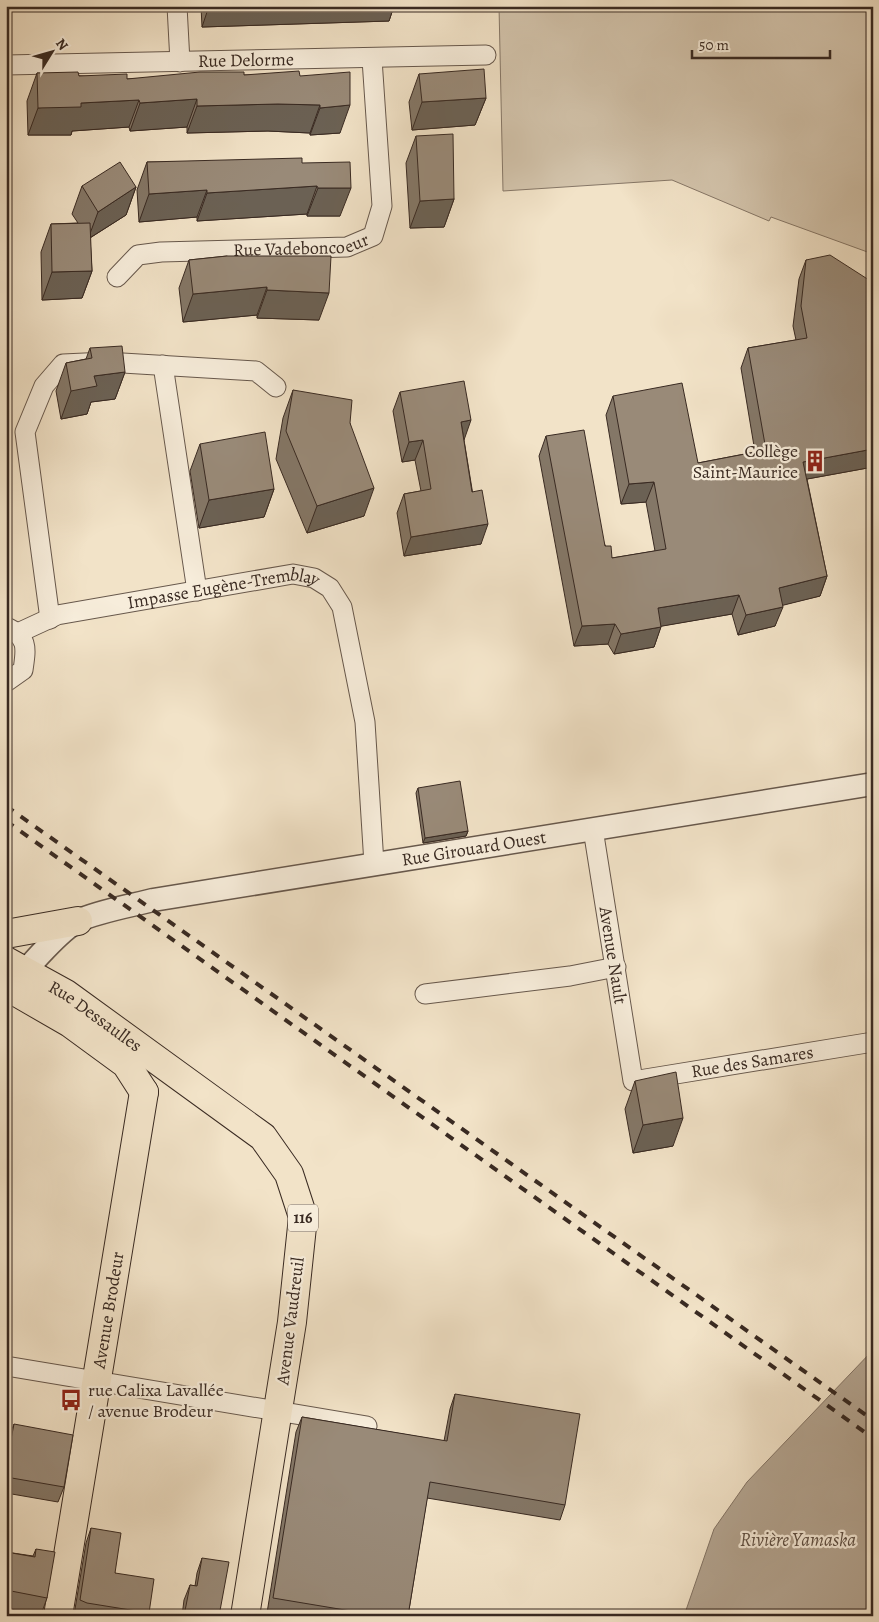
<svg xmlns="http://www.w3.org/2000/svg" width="879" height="1622" viewBox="0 0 879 1622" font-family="Alegreya,serif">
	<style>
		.green { fill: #d3c4ac; stroke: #867767 }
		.water { fill: #b3a490; stroke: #827364 }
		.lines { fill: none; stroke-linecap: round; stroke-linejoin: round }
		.minor-casing { stroke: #67584c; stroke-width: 21 }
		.tertiary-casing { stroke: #67584c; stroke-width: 25 }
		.primary-casing { stroke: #392a22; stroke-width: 30 }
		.minor { stroke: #f7eddb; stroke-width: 19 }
		.tertiary { stroke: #f7eddb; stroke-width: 22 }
		.primary { stroke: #f2e3c8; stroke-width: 28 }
		.rail { stroke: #392a22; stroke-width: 4; stroke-dasharray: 9 9; stroke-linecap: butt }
		.wall { fill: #847767; stroke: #392a22 }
		.shaded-wall { fill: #6b6154; stroke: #392a22 }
		.building { fill: #998a78; stroke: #392a22 }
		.labels { text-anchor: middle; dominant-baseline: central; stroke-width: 4.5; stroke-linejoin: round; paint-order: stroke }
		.shield { fill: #f7eddb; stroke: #72645a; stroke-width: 1 }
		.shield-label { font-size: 16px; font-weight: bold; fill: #392a22 }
		.street-label { font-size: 18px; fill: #392a22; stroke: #f7eddb }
		.poi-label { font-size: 18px; fill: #392a22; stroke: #f7eddb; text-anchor: end }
		.water-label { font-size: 19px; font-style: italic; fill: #5e4f43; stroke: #f7eddb }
	</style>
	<rect width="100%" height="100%" fill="#f2e3c8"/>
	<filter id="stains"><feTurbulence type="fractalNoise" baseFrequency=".004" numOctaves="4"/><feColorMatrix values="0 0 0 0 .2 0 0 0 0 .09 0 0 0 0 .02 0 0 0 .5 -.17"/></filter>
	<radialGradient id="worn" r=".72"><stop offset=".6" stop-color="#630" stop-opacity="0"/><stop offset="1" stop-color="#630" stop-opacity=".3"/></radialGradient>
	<polygon class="green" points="499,6 873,6 873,254 771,217 769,221 672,180 503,191"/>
	<polygon class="water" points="873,1350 873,1616 684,1616 714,1529 747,1482"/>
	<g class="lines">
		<g class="minor-casing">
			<g id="minor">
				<polyline points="177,6 180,62"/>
				<path id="s1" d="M 6,65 L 486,55"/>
				<path id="s2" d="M 117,277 L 138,255 L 161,252 L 347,247 L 373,236 L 382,206 L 372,59"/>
				<polyline points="163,365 197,591"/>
				<polyline points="50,619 25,432 44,386 63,364 106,362 256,371 276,387"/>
				<path d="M 6,627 C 29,637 26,649 23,670 L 6,682"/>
				<path id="s3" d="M 18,633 L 57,615 L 293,574 L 314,578 L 330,588 L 342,607 L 365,722 L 374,864"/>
				<path id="s4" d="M 593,829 L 633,1081 L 873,1042"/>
				<polyline points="425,994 570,976 616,967"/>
				<polyline points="6,1366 367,1426"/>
			</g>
		</g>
		<g class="tertiary-casing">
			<g id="tertiary">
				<path id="s5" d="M 16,984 C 26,968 62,929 78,921 C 95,912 134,905 153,900 L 873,784"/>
			</g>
		</g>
		<g class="primary-casing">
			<g id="primary">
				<polyline points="6,934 78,921"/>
				<path id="s6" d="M 6,961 L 66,994 L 263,1137 L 289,1174 L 303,1217 L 292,1322 L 245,1616"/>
				<polyline points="6,986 70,1023 126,1064 144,1092"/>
				<path id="s7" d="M 58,1616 L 144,1092"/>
			</g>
		</g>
		<use href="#minor" class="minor"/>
		<use href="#tertiary" class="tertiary"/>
		<use href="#primary" class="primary"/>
		<g class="rail">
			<polyline points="6,806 873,1420"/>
			<polyline points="6,821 873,1438"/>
		</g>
	</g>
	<g class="wall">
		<polygon points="201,6 394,6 389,21 202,27"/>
		<polygon points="37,73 127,79 244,75 300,76 340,133 310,135 310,133 268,131 187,133 187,127 130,131 129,127 72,131 71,135 28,135 27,101"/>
		<polygon points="419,74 486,98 475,125 412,130 409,102"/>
		<polygon points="416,136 454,199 444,227 410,228 406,163"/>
		<polygon points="147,162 302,163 340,216 307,216 307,214 197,221 197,217 139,222 137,190"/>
		<polygon points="82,186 136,187 126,215 90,238 92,271 82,298 42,300 41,252 51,224 78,223 72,214"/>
		<polygon points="227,256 319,320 257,318 257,315 183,322 179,288 189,260"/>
		<polygon points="806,260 873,281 873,467 807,479 827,576 820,596 782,605 775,626 738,635 732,614 661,626 654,647 614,654 608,644 574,646 539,456 546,436 612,558 655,551 646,502 621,504 606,415 613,396 698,463 755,452 741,368 748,348 796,340 793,326 799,279"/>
		<polygon points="90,348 125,372 115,399 91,402 87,414 61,419 56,391 66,363 86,359"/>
		<polygon points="293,390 350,423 364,516 307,533 276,459 283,418"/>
		<polygon points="400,392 464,440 481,544 404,556 397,513 404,494 421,491 415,460 402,462 393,411"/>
		<polygon points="200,444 274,489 264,517 199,528 190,471"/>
		<polygon points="418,788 468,831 466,836 423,843 416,793"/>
		<polygon points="635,1081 673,1146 633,1153 625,1109"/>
		<polygon points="455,1394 565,1505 560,1520 427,1498 408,1616 285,1616 267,1613 296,1432 302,1417 444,1441 450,1409"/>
		<polygon points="14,1424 64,1487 58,1502 6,1493 6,1449 8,1439"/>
		<polygon points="91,1528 115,1573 149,1613 148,1616 76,1616 74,1615 86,1543"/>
		<polygon points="36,1549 47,1598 41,1615 6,1609 6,1552 33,1556"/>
		<polygon points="202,1558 219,1616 182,1616 184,1600 190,1585 195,1586 197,1573"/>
	</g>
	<g class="shaded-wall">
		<polygon points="209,6 394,6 389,21 202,27"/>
		<polygon points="486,98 475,125 412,130 422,102"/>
		<polygon points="197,99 187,127 130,131 140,103"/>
		<polygon points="139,100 129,127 72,131 71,135 28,135 38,108 81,103"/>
		<polygon points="278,104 320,105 310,133 268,131 187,133 197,106"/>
		<polygon points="350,105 340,133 310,135 320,108"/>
		<polygon points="317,186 307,214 197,221 207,193"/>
		<polygon points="136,187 126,215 88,239 98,212"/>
		<polygon points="318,188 351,188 340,216 307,216"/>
		<polygon points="207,190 197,217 139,222 149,194"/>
		<polygon points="454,199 444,227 410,228 420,201"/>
		<polygon points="92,271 82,298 42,300 52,272"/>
		<polygon points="267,287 257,315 183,322 193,294"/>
		<polygon points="267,290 329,293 319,320 257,318"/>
		<polygon points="125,372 115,399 91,402 87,414 61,419 71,391 94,376"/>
		<polygon points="471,420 464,440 461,422"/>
		<polygon points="423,440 415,460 402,462 409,442"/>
		<polygon points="873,449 873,467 796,481 803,462"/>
		<polygon points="654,482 646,502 621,504 629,484"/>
		<polygon points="374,488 364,516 307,533 317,506"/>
		<polygon points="274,489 264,517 199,528 209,500"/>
		<polygon points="488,524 481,544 404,556 411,537"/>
		<polygon points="827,576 820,596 772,608 779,588"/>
		<polygon points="739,595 732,614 651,628 658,608"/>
		<polygon points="783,607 775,626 738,635 746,615"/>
		<polygon points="615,624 608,644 574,646 582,626"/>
		<polygon points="661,627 654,647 614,654 621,634"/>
		<polygon points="468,831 466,836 423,843 425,838"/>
		<polygon points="683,1118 673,1146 633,1153 643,1125"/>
	</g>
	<g class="building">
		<polygon points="484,69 486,98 422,102 419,74"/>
		<polygon points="299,71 300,76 350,72 350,105 320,108 320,105 278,104 197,106 197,99 140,103 139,100 81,103 81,107 38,108 37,73 78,72 79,76 127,74 127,79 200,72 244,72 244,75"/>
		<polygon points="453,134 454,199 420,201 416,136"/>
		<polygon points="302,158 302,163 350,162 351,188 318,188 317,186 207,193 207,190 149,194 147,162"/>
		<polygon points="120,162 136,187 98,212 82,186"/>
		<polygon points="90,223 92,271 52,272 51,224"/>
		<polygon points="830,255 869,280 873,281 873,449 803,462 827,576 779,588 783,607 746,615 739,595 658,608 661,627 621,634 615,624 582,626 546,436 584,430 605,546 611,546 612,558 666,549 654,482 629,484 613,396 682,383 698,463 766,450 748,348 807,338 801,306 806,260"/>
		<polygon points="227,256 331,256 329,293 267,290 267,287 193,294 189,260"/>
		<polygon points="122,346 125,372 94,376 97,386 71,391 66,363 92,358 90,348"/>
		<polygon points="464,381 471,420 461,422 472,492 482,490 488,524 411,537 404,494 431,489 423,440 409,442 400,392"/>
		<polygon points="293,390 352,400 350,423 374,488 317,506 286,431"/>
		<polygon points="265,432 274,489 209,500 200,444"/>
		<polygon points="460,781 468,831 425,838 418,788"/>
		<polygon points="676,1072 683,1118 643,1125 635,1081"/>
		<polygon points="455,1394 580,1414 565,1505 430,1482 408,1616 381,1616 273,1598 302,1417 447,1441"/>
		<polygon points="14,1424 73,1435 64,1487 6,1477 6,1465"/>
		<polygon points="91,1528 121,1533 115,1573 154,1579 149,1613 87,1603 80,1600"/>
		<polygon points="36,1549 55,1552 47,1598 6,1590 6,1552 35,1557"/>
		<polygon points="202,1558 229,1562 219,1616 184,1616 190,1585 197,1586"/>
	</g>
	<defs>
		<g id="building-bare" transform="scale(1.725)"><path d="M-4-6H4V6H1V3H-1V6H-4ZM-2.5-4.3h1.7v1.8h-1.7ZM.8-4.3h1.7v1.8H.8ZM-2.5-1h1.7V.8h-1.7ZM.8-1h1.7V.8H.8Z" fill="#8f2418" stroke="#f7eddb" stroke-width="2.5" paint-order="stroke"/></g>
		<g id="bus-bare" transform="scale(1.725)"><path d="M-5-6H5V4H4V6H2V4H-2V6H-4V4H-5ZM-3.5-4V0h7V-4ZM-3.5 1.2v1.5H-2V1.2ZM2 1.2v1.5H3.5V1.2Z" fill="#8f2418" stroke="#f7eddb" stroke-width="2.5" paint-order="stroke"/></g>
	</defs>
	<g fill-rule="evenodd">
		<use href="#building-bare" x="815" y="461"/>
		<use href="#bus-bare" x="71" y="1400"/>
	</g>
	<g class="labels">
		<rect class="shield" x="288" y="1204.5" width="30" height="27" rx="4"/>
		<g class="shield-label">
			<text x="303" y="1218">116</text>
		</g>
		<g class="street-label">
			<text stroke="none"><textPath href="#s1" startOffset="240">Rue Delorme</textPath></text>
			<text stroke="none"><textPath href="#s2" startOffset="194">Rue Vadeboncoeur</textPath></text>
			<text stroke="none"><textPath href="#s3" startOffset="212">Impasse Eugène-Tremblay</textPath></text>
			<text stroke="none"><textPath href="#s5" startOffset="492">Rue Girouard Ouest</textPath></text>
			<text stroke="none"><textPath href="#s4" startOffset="128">Avenue Nault</textPath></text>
			<text stroke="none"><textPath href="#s6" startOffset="105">Rue Dessaulles</textPath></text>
			<text stroke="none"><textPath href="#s4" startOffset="376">Rue des Samares</textPath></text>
			<text stroke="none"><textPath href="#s7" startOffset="310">Avenue Brodeur</textPath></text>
			<text transform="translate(290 1321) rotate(-83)">Avenue Vaudreuil</text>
		</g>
		<g class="poi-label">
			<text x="798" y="451">Collège<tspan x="798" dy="21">Saint-Maurice</tspan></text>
			<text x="88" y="1390" text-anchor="start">rue Calixa Lavallée<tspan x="88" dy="21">/ avenue Brodeur</tspan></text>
		</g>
		<g class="water-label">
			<text x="798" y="1540">Rivière Yamaska</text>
		</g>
	</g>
	<rect width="879" height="1622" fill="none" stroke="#f2e3c8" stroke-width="25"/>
	<rect x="8" y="8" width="864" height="1607" fill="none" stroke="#392a22" stroke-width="2.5"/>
	<rect x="12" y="12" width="854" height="1597" fill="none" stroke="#392a22"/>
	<g transform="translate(52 52) rotate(53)" stroke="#f7eddb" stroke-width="4" paint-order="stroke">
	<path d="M0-4L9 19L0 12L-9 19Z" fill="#392a22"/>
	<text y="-8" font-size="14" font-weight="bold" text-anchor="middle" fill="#392a22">N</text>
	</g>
	<path d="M692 50v8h138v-8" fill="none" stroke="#392a22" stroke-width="2.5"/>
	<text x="699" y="50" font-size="15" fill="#392a22" stroke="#f7eddb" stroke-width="4" paint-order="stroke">50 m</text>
	<rect width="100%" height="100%" filter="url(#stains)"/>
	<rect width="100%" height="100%" fill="url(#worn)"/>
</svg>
